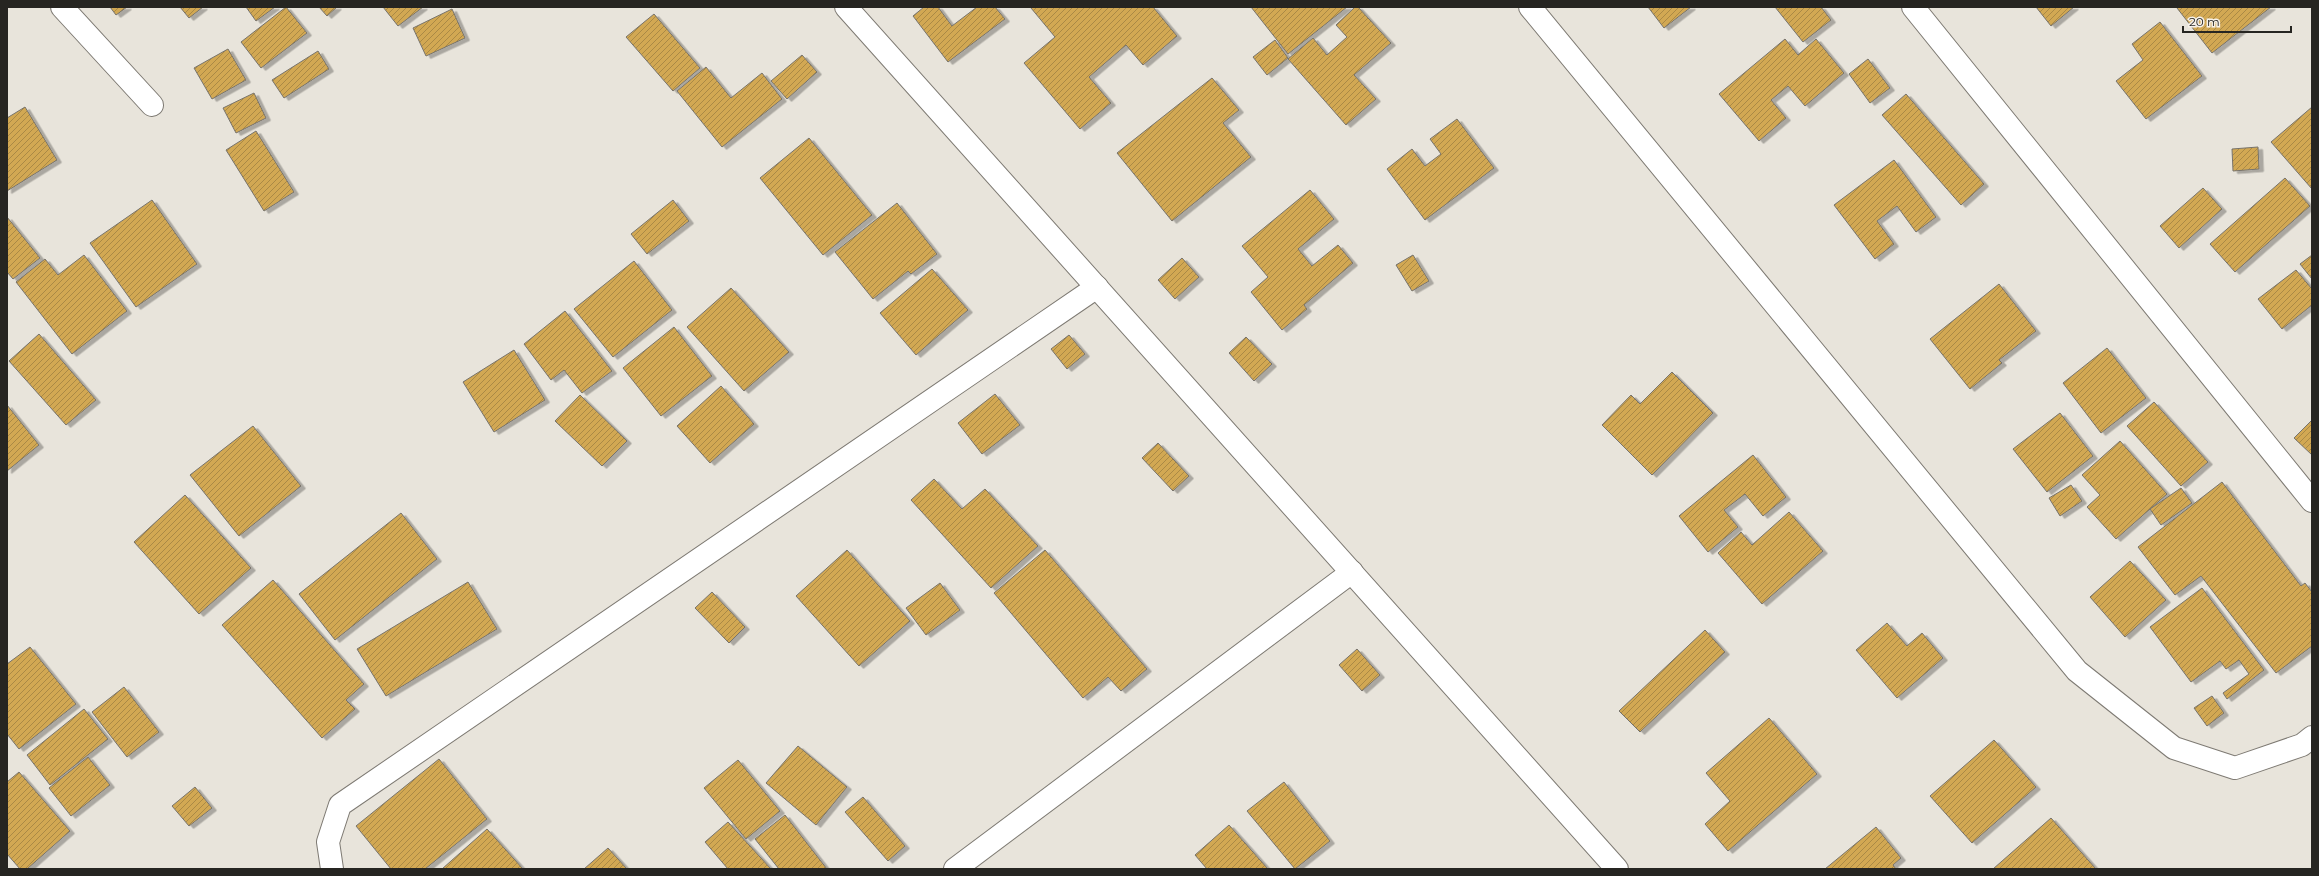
<svg xmlns="http://www.w3.org/2000/svg" width="2319" height="876" viewBox="0 0 2319 876" font-family="Montserrat,sans-serif">
	<style>
		.building { fill: url(#building-hatch); stroke: #77736c; filter: url(#shadow) }
		.lines { fill: none; stroke-linecap: round; stroke-linejoin: round }
		.minor-casing { stroke: #7e7a73; stroke-width: 24 }
		.minor { stroke: #fff; stroke-width: 22 }
	</style>
	<defs>
		<pattern id="building-hatch" width="6" height="6" patternUnits="userSpaceOnUse"><rect width="6" height="6" fill="#d2a852"/><path d="M-1 1l2-2M0 6l6-6M5 7l2-2" fill="none" stroke="#aa8944"/></pattern>
		<filter id="shadow"><feDropShadow dx="4.5" dy="2.5" stdDeviation="0" flood-color="#0004"/></filter>
	</defs>
	<rect width="100%" height="100%" fill="#e8e4db"/>
	<g class="building">
		<polygon points="110,7 127,7 116,15"/>
		<polygon points="180,7 203,7 189,18"/>
		<polygon points="246,7 275,7 256,21"/>
		<polygon points="286,7 307,33 261,68 241,42"/>
		<polygon points="319,7 337,7 327,16"/>
		<polygon points="383,7 423,7 398,26"/>
		<polygon points="924,7 938,7 952,26 977,7 995,7 1005,19 948,62 913,16"/>
		<polygon points="1032,7 1153,7 1177,36 1143,65 1126,45 1089,77 1111,103 1080,129 1024,63 1055,37 1031,8"/>
		<polygon points="1251,7 1347,7 1288,54"/>
		<polygon points="1355,7 1358,7 1391,43 1354,75 1376,99 1346,125 1288,59 1313,38 1327,55 1347,37 1336,25"/>
		<polygon points="1648,7 1691,7 1664,28"/>
		<polygon points="1775,7 1821,7 1831,20 1803,42"/>
		<polygon points="2036,7 2074,7 2051,26"/>
		<polygon points="2179,7 2271,7 2212,53 2177,8"/>
		<polygon points="452,9 465,38 426,56 413,28"/>
		<polygon points="654,14 700,68 673,91 626,37"/>
		<polygon points="2160,22 2202,76 2146,119 2116,81 2143,60 2132,44"/>
		<polygon points="1785,39 1798,55 1816,39 1844,73 1805,106 1788,86 1771,100 1786,118 1759,141 1719,94"/>
		<polygon points="1275,40 1288,58 1267,75 1253,57"/>
		<polygon points="228,49 246,80 212,99 194,68"/>
		<polygon points="318,51 329,69 284,98 272,80"/>
		<polygon points="802,55 817,72 787,99 771,81"/>
		<polygon points="1868,59 1890,88 1870,103 1849,74"/>
		<polygon points="706,67 731,98 762,73 782,99 722,147 677,91"/>
		<polygon points="1212,78 1239,110 1223,123 1251,157 1172,221 1117,153"/>
		<polygon points="254,93 266,118 236,133 223,108"/>
		<polygon points="1906,94 1984,184 1961,205 1882,115"/>
		<polygon points="25,107 57,160 7,191 7,118"/>
		<polygon points="2312,107 2312,189 2271,142"/>
		<polygon points="1457,119 1494,168 1425,220 1387,169 1412,149 1425,166 1441,154 1430,139"/>
		<polygon points="256,131 294,192 264,211 226,150"/>
		<polygon points="809,138 872,215 823,255 760,178"/>
		<polygon points="2258,147 2259,169 2233,171 2232,149"/>
		<polygon points="1894,160 1936,217 1916,232 1897,206 1877,221 1894,244 1875,259 1834,205"/>
		<polygon points="2285,178 2310,206 2235,272 2210,244"/>
		<polygon points="2203,188 2222,209 2179,248 2160,226"/>
		<polygon points="1310,190 1334,219 1298,249 1312,266 1338,245 1353,263 1304,305 1307,309 1282,330 1251,292 1268,277 1242,246"/>
		<polygon points="152,200 197,264 136,307 90,243"/>
		<polygon points="673,200 689,221 647,254 631,234"/>
		<polygon points="897,203 937,254 911,274 908,271 873,299 835,252"/>
		<polygon points="7,217 40,258 13,279 7,272"/>
		<polygon points="84,255 127,311 72,354 16,282 45,259 58,275"/>
		<polygon points="1413,255 1429,281 1412,291 1396,265"/>
		<polygon points="2312,255 2312,279 2300,264"/>
		<polygon points="1182,258 1199,277 1175,299 1158,280"/>
		<polygon points="634,261 672,310 613,357 574,309"/>
		<polygon points="932,269 968,310 916,355 880,313"/>
		<polygon points="2296,270 2312,289 2312,305 2282,329 2258,299"/>
		<polygon points="1999,284 2036,331 1999,360 2002,363 1970,389 1930,339"/>
		<polygon points="731,288 789,352 744,391 687,327"/>
		<polygon points="565,311 612,371 582,393 564,370 551,380 524,344"/>
		<polygon points="674,327 712,376 661,416 623,368"/>
		<polygon points="39,334 96,400 66,425 9,361"/>
		<polygon points="1069,335 1085,354 1067,369 1051,349"/>
		<polygon points="1246,337 1272,364 1254,381 1229,353"/>
		<polygon points="2107,348 2146,398 2101,433 2063,383"/>
		<polygon points="514,350 545,400 494,432 463,382"/>
		<polygon points="1672,372 1713,413 1652,475 1602,425 1631,395 1640,404"/>
		<polygon points="721,386 754,424 710,463 677,426"/>
		<polygon points="995,394 1020,425 982,454 958,423"/>
		<polygon points="580,395 627,441 602,466 555,421"/>
		<polygon points="2154,402 2208,462 2181,486 2127,426"/>
		<polygon points="7,405 39,445 7,471"/>
		<polygon points="2060,413 2093,456 2047,492 2013,449"/>
		<polygon points="2312,420 2312,455 2294,438"/>
		<polygon points="253,426 301,486 239,536 190,475"/>
		<polygon points="2120,441 2167,494 2116,539 2087,507 2100,495 2082,475"/>
		<polygon points="1158,443 1189,476 1173,491 1142,458"/>
		<polygon points="1753,455 1786,497 1763,516 1745,494 1724,510 1738,527 1708,552 1679,516"/>
		<polygon points="934,479 962,509 985,489 1038,546 991,588 911,500"/>
		<polygon points="2222,482 2301,586 2305,583 2312,592 2312,646 2276,673 2201,576 2175,595 2138,547"/>
		<polygon points="2071,485 2082,501 2060,516 2049,498"/>
		<polygon points="2181,488 2192,503 2161,525 2150,509"/>
		<polygon points="185,495 251,568 199,614 134,542"/>
		<polygon points="1789,512 1823,551 1762,604 1718,553 1741,532 1752,545"/>
		<polygon points="401,513 437,559 335,640 299,594"/>
		<polygon points="847,550 910,621 859,666 796,596"/>
		<polygon points="1045,550 1147,669 1121,691 1108,677 1083,698 994,593"/>
		<polygon points="2130,561 2166,600 2125,637 2090,597"/>
		<polygon points="273,580 364,684 346,700 355,709 322,738 222,625"/>
		<polygon points="468,582 497,629 386,696 357,649"/>
		<polygon points="940,583 960,610 926,635 906,608"/>
		<polygon points="2202,588 2264,670 2227,699 2223,693 2249,674 2239,660 2226,669 2220,661 2191,682 2150,627"/>
		<polygon points="712,592 745,627 729,643 695,608"/>
		<polygon points="1887,623 1907,646 1922,633 1943,658 1897,698 1856,650"/>
		<polygon points="1705,630 1725,652 1640,732 1619,711"/>
		<polygon points="30,647 76,704 19,749 7,734 7,664"/>
		<polygon points="1357,649 1380,675 1362,691 1339,665"/>
		<polygon points="124,687 159,732 127,757 92,712"/>
		<polygon points="2212,696 2224,713 2207,726 2194,708"/>
		<polygon points="84,709 108,739 50,785 27,755"/>
		<polygon points="1769,718 1817,774 1728,851 1705,824 1730,801 1706,773"/>
		<polygon points="1994,740 2036,787 1972,843 1930,796"/>
		<polygon points="798,746 847,787 816,825 766,783"/>
		<polygon points="88,757 110,785 71,816 49,788"/>
		<polygon points="439,759 487,819 425,869 391,869 356,826"/>
		<polygon points="738,760 780,811 746,839 704,788"/>
		<polygon points="19,772 70,831 27,869 20,869 7,854 7,782"/>
		<polygon points="1284,782 1330,841 1295,869 1247,811"/>
		<polygon points="195,787 212,808 189,826 172,806"/>
		<polygon points="863,797 905,846 888,861 845,812"/>
		<polygon points="785,815 827,869 779,869 755,839"/>
		<polygon points="2051,818 2096,869 1993,869"/>
		<polygon points="728,822 771,869 728,869 705,842"/>
		<polygon points="1229,825 1268,869 1207,869 1195,855"/>
		<polygon points="1876,827 1901,858 1893,865 1896,869 1825,869"/>
		<polygon points="487,829 523,869 442,869"/>
		<polygon points="608,848 627,869 584,869"/>
	</g>
	<g class="lines">
		<g class="minor-casing">
			<g id="minor">
				<polyline points="62,7 152,105"/>
				<polyline points="846,7 1617,869"/>
				<polyline points="1530,7 2077,671 2174,748 2235,768 2302,745 2312,737"/>
				<polyline points="1913,7 2312,501"/>
				<polyline points="332,869 328,842 340,805 1097,287"/>
				<polyline points="955,869 1352,572"/>
			</g>
		</g>
		<use href="#minor" class="minor"/>
	</g>
	<rect width="2319" height="876" fill="none" stroke="#262521" stroke-width="16"/>
	<path d="M2183 26v6h108v-6" fill="none" stroke="#262521" stroke-width="2"/>
	<text x="2189" y="26" font-size="12" fill="#262521" stroke="#f6f1e9" stroke-width="3" paint-order="stroke">20 m</text>
</svg>
